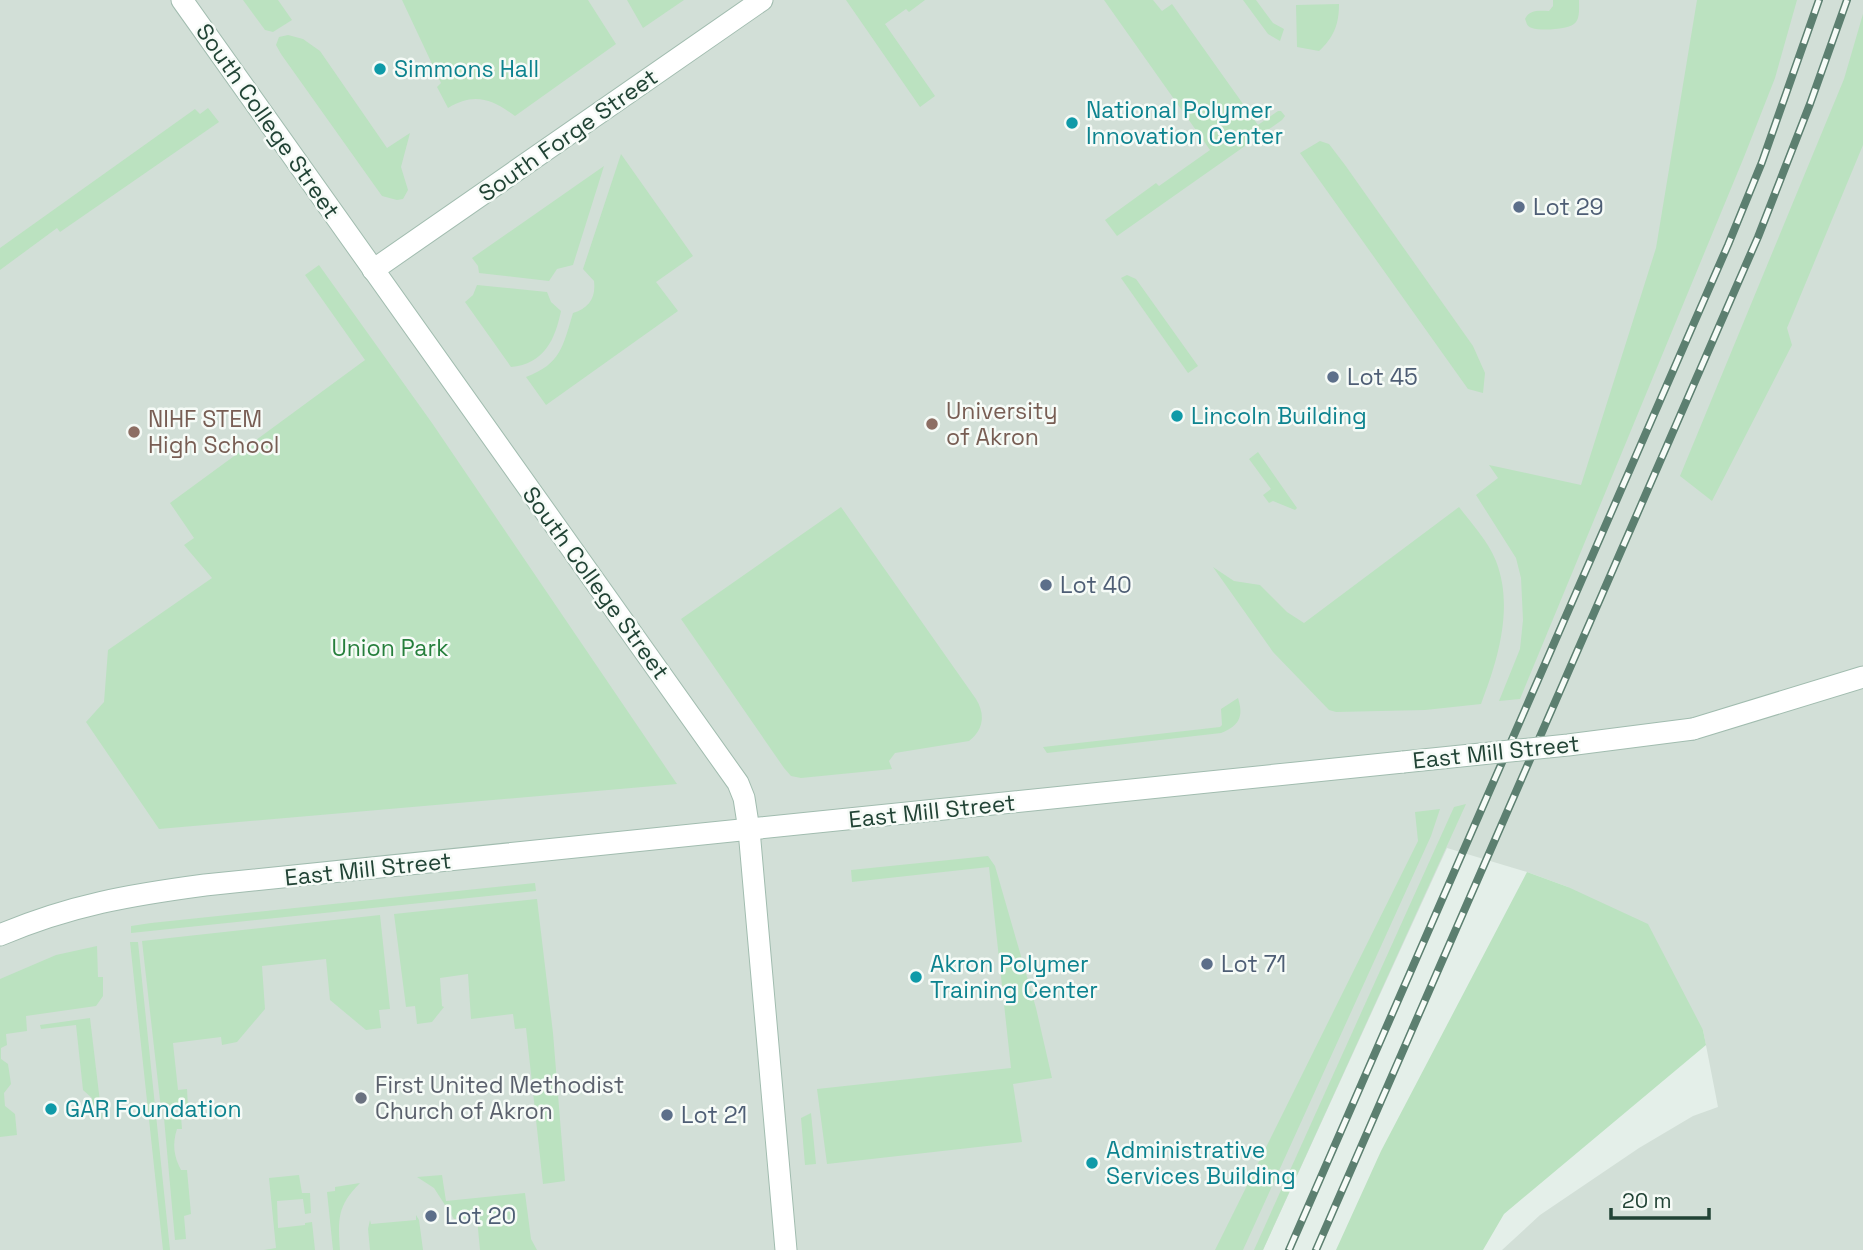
<svg xmlns="http://www.w3.org/2000/svg" width="1863" height="1250" viewBox="0 0 1863 1250" font-family="'Space Grotesk',sans-serif">
	<style>
		.built { fill: #d2dfd7 }
		.green { fill: #bbe2c0 }
		.lines { fill: none; stroke-linecap: round; stroke-linejoin: round }
		.secondary-casing { stroke: #a1bcaf; stroke-width: 23 }
		.secondary { stroke: #fff; stroke-width: 21 }
		.rail-casing { stroke: #5c7f70; stroke-width: 8 }
		.rail { stroke: #f6fbf7; stroke-width: 5; stroke-dasharray: 16; stroke-linecap: butt }
		.secondary-bridge-casing { stroke: #a1bcaf; stroke-width: 23; stroke-linecap: butt }
		.secondary-bridge { stroke: #fff; stroke-width: 21 }
		.culture-dot { fill: #0f9aa8; stroke: #f6fbf7; stroke-width: 2.5 }
		.service-dot { fill: #5c6f8a; stroke: #f6fbf7; stroke-width: 2.5 }
		.education-dot { fill: #8d6e63; stroke: #f6fbf7; stroke-width: 2.5 }
		.worship-dot { fill: #6b7280; stroke: #f6fbf7; stroke-width: 2.5 }
		.labels { text-anchor: middle; dominant-baseline: central; stroke-width: 5; stroke-linejoin: round; paint-order: stroke }
		.culture-label { font-size: 23px; fill: #0d838f; stroke: #f6fbf7; text-anchor: start }
		.street-label { font-size: 23px; fill: #214335; stroke: #f6fbf7 }
		.service-label { font-size: 23px; fill: #4e5e75; stroke: #f6fbf7; text-anchor: start }
		.education-label { font-size: 23px; fill: #785e54; stroke: #f6fbf7; text-anchor: start }
		.park-label { font-size: 23px; fill: #267f3c; stroke: #f6fbf7 }
		.worship-label { font-size: 23px; fill: #5b616d; stroke: #f6fbf7; text-anchor: start }
	</style>
	<rect width="100%" height="100%" fill="#e4efe9"/>
	<polygon class="built" points="0,0 1863,0 1863,1250 1502,1250 1540,1215 1639,1148 1693,1116 1718,1107 1703,1030 1568,887 1527,872 1447,848 1263,1250 0,1250"/>
	<g class="green">
		<polygon points="243,0 278,0 292,20 273,32 265,30"/>
		<path d="M 402,0 L 588,0 L 616,44 L 515,116 C 492,99 474,92 448,108 L 437,87 L 441,83 Z"/>
		<polygon points="627,0 684,0 643,28"/>
		<polygon points="846,0 925,0 909,12 906,9 885,24 935,96 920,107"/>
		<polygon points="1104,0 1153,0 1162,11 1172,4 1258,125 1278,111 1281,111 1285,116 1282,120 1117,236 1105,220 1156,183 1159,186 1210,150"/>
		<polygon points="1243,0 1256,0 1273,23 1284,29 1280,41 1268,34"/>
		<path d="M 1553,0 L 1579,0 C 1579,7 1580,17 1576,22 C 1571,30 1540,31 1532,28 C 1526,26 1527,23 1525,19 C 1530,9 1539,11 1549,11 L 1553,6 Z"/>
		<polygon points="1697,0 1797,0 1775,78 1744,157 1520,699 1499,701 1520,649 1523,620 1521,578 1516,558 1476,495 1498,478 1489,465 1581,485 1656,248"/>
		<path d="M 1339,4 C 1339,24 1334,37 1319,51 L 1297,47 L 1296,5 Z"/>
		<polygon points="1863,14 1863,145 1787,328 1792,345 1712,501 1680,476 1844,79"/>
		<polygon points="288,35 303,39 320,51 387,148 410,133 401,167 408,190 403,199 397,200 382,196 281,54 276,45 279,37"/>
		<polygon points="208,108 219,122 60,232 57,228 0,270 0,248 195,109 200,114"/>
		<polygon points="1320,141 1329,144 1345,165 1473,346 1485,373 1483,393 1468,389 1300,153"/>
		<path d="M 621,154 L 693,256 L 656,282 L 678,311 L 546,405 L 526,377 C 561,364 563,346 573,313 C 589,308 596,298 594,281 L 583,269 Z"/>
		<polygon points="604,166 573,265 557,269 549,281 479,273 478,266 472,258"/>
		<polygon points="319,265 432,423 677,784 159,829 86,722 104,702 108,650 212,578 184,545 194,538 170,503 365,360 305,275"/>
		<polygon points="1127,275 1136,279 1198,366 1188,373 1121,278"/>
		<path d="M 477,285 L 547,292 L 551,302 L 561,311 C 555,340 544,364 511,367 L 465,302 L 473,295 Z"/>
		<polygon points="1258,452 1297,508 1295,510 1273,501 1269,503 1263,495 1271,489 1249,459"/>
		<path d="M 841,507 L 976,699 C 986,715 983,730 969,741 L 895,753 L 889,761 L 892,769 L 801,778 L 791,776 L 784,768 L 681,619 Z"/>
		<path d="M 1459,507 C 1472,524 1488,541 1496,561 C 1514,607 1498,660 1481,704 L 1425,710 L 1336,712 L 1329,710 L 1273,652 L 1213,567 L 1234,581 L 1260,585 L 1287,612 L 1304,623 Z"/>
		<path d="M 1238,698 C 1244,717 1239,726 1221,733 L 1047,753 L 1043,747 L 1220,727 L 1222,725 L 1221,709 Z"/>
		<polygon points="1466,804 1263,1250 1254,1250 1454,807"/>
		<polygon points="1440,809 1431,836 1243,1250 1215,1250 1418,841 1415,812"/>
		<polygon points="988,856 995,866 1036,1008 1052,1078 1013,1084 1022,1142 827,1164 817,1089 1011,1068 989,867 852,882 851,870"/>
		<polygon points="1527,872 1568,887 1648,924 1703,1030 1706,1045 1504,1214 1483,1250 1336,1250 1381,1151"/>
		<polygon points="535,883 536,891 131,933 131,926 151,923"/>
		<polygon points="537,899 553,1033 565,1181 543,1184 526,1028 515,1029 513,1014 471,1019 468,974 440,978 442,1006 444,1007 432,1022 417,1024 415,1006 406,1007 394,914"/>
		<polygon points="380,915 390,1009 379,1010 381,1028 366,1030 330,1000 326,959 262,966 265,1009 237,1042 222,1045 221,1037 173,1043 178,1090 187,1089 188,1106 161,1109 142,941"/>
		<polygon points="130,942 138,942 170,1250 163,1250"/>
		<polygon points="97,946 98,977 103,977 103,996 96,1006 26,1016 27,1031 6,1034 7,1045 1,1048 1,1059 8,1064 11,1084 4,1093 5,1106 15,1114 17,1135 0,1137 0,979 56,955"/>
		<polygon points="90,1018 102,1119 94,1112 92,1098 83,1090 76,1025 41,1029 40,1025"/>
		<polygon points="811,1113 816,1164 805,1165 801,1118"/>
		<path d="M 181,1116 L 182,1129 L 177,1129 C 172,1144 174,1157 181,1170 L 187,1170 L 191,1214 L 184,1216 L 186,1239 L 175,1240 L 164,1118 Z"/>
		<polygon points="299,1175 302,1193 310,1193 311,1213 305,1214 303,1199 277,1201 278,1228 305,1225 305,1223 312,1222 315,1250 264,1250 276,1248 269,1178"/>
		<polygon points="442,1175 446,1201 525,1193 531,1239 537,1250 480,1250 477,1218 454,1219 434,1188 417,1177"/>
		<path d="M 360,1183 C 337,1206 338,1219 340,1250 L 333,1250 L 327,1192 L 335,1191 L 335,1187 Z"/>
		<polygon points="416,1215 419,1220 423,1250 370,1250 368,1229 370,1220 371,1224 416,1220"/>
	</g>
	<g class="lines">
		<g class="secondary-casing">
			<g id="secondary">
				<polyline points="182,0 738,783 744,798 749,830 786,1250"/>
				<polyline points="373,270 762,0"/>
				<polyline points="1693,729 1863,677"/>
				<path d="M 0,935 C 71,905 130,895 205,885 L 1403,762"/>
			</g>
		</g>
		<use href="#secondary" class="secondary"/>
		<g class="rail-casing">
			<g id="rail">
				<polyline points="1289,1250 1728,245 1762,162 1819,0"/>
				<polyline points="1316,1250 1758,237 1810,104 1847,0"/>
			</g>
		</g>
		<use href="#rail" class="rail"/>
		<g class="secondary-bridge-casing">
			<polyline id="secondary-bridge" points="1403,762 1568,745 1693,729"/>
		</g>
		<use href="#secondary-bridge" class="secondary-bridge"/>
	</g>
	<g class="culture-dot">
		<circle cx="380" cy="69" r="7"/>
		<circle cx="1072" cy="123" r="7"/>
		<circle cx="1177" cy="416" r="7"/>
		<circle cx="916" cy="977" r="7"/>
		<circle cx="51" cy="1109" r="7"/>
		<circle cx="1092" cy="1163" r="7"/>
	</g>
	<g class="service-dot">
		<circle cx="1519" cy="207" r="7"/>
		<circle cx="1333" cy="377" r="7"/>
		<circle cx="1046" cy="585" r="7"/>
		<circle cx="1207" cy="964" r="7"/>
		<circle cx="667" cy="1115" r="7"/>
		<circle cx="431" cy="1216" r="7"/>
	</g>
	<g class="education-dot">
		<circle cx="932" cy="424" r="7"/>
		<circle cx="134" cy="432" r="7"/>
	</g>
	<circle class="worship-dot" cx="361" cy="1098" r="7"/>
	<g class="labels">
		<g class="culture-label">
			<text x="394" y="69">Simmons Hall</text>
			<text x="1086" y="110">National Polymer<tspan x="1086" dy="26">Innovation Center</tspan></text>
			<text x="1191" y="416">Lincoln Building</text>
			<text x="930" y="964">Akron Polymer<tspan x="930" dy="26">Training Center</tspan></text>
			<text x="65" y="1109">GAR Foundation</text>
			<text x="1106" y="1150">Administrative<tspan x="1106" dy="26">Services Building</tspan></text>
		</g>
		<g class="street-label">
			<text transform="translate(268 121) rotate(55)">South College Street</text>
			<text transform="translate(568 135) rotate(-35)">South Forge Street</text>
			<text transform="translate(596 583) rotate(54)">South College Street</text>
			<text transform="translate(1496 752) rotate(-6)">East Mill Street</text>
			<text transform="translate(932 811) rotate(-6)">East Mill Street</text>
			<text transform="translate(368 869) rotate(-6)">East Mill Street</text>
		</g>
		<g class="service-label">
			<text x="1533" y="207">Lot 29</text>
			<text x="1347" y="377">Lot 45</text>
			<text x="1060" y="585">Lot 40</text>
			<text x="1221" y="964">Lot 71</text>
			<text x="681" y="1115">Lot 21</text>
			<text x="445" y="1216">Lot 20</text>
		</g>
		<g class="education-label">
			<text x="946" y="411">University<tspan x="946" dy="26">of Akron</tspan></text>
			<text x="148" y="419">NIHF STEM<tspan x="148" dy="26">High School</tspan></text>
		</g>
		<g class="park-label">
			<text x="390" y="648">Union Park</text>
		</g>
		<g class="worship-label">
			<text x="375" y="1085">First United Methodist<tspan x="375" dy="26">Church of Akron</tspan></text>
		</g>
	</g>
	<path d="M1611 1208v10h98v-10" fill="none" stroke="#214335" stroke-width="3.5"/>
	<text x="1622" y="1208" font-size="21" fill="#214335" stroke="#f6fbf7" stroke-width="5" paint-order="stroke">20 m</text>
</svg>
